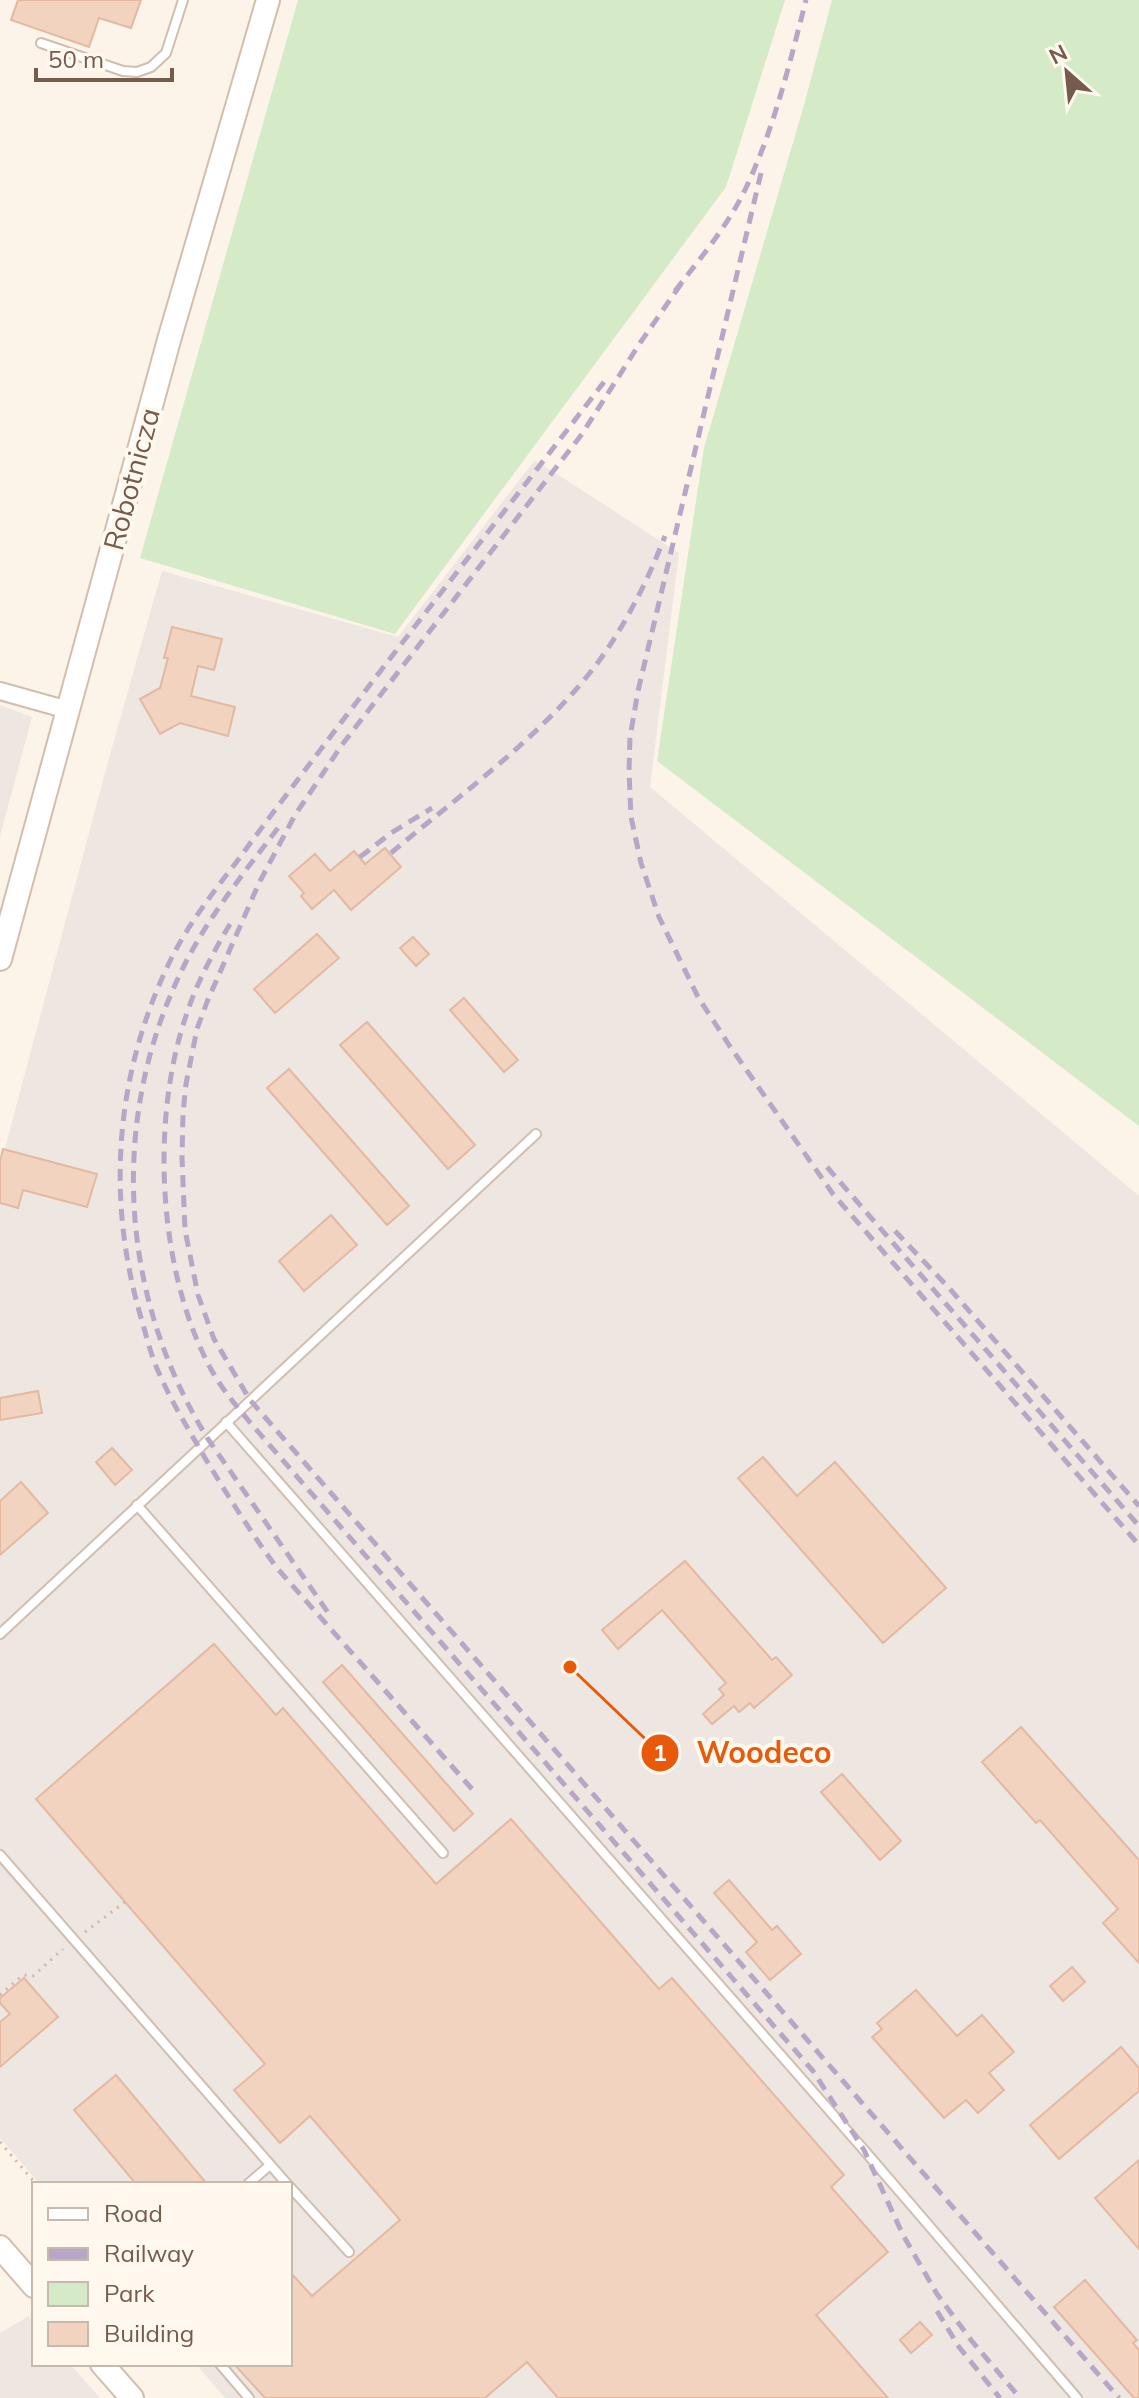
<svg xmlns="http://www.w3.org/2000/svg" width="1139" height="2398" viewBox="0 0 1139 2398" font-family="Mulish,sans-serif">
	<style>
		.industrial { fill: #ede6e1 }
		.green { fill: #d5eac6 }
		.building { fill: #f1d3c0; stroke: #e3b9a1; stroke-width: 2 }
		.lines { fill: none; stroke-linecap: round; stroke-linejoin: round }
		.lane-casing { stroke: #d0beb0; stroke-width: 12 }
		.street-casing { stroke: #d0beb0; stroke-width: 20 }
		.secondary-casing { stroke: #d3beae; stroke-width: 26 }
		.path { stroke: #d6b6a3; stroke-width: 3; stroke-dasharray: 2 6; stroke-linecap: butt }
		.lane { stroke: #fff; stroke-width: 8 }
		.street { stroke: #fff; stroke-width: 16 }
		.secondary { stroke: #fff; stroke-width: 22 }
		.rail { stroke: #b7a6c6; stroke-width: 5; stroke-dasharray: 12 8; stroke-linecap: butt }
		.labels { text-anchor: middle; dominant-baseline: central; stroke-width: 8; stroke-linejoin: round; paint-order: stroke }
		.street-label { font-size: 28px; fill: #765a4c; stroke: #fff8ee }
		.leader { fill: none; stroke: #e8590c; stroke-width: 3 }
		.callout-dot { fill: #e8590c; stroke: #fff8ee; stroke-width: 3 }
		.mark-label { font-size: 24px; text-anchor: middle; font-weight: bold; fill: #fff }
		.callout-label { font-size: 30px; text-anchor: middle; font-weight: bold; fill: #e8590c; stroke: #fff8ee; stroke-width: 8; stroke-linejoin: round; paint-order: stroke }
	</style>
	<rect width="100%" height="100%" fill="#fcf4e8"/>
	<g class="industrial">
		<polygon points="535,460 679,553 650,787 1139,1196 1139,2398 225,2398 196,2364 290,2364 290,2184 40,2184 0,2138 0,1167 108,762 162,571 398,637"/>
		<polygon points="0,705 32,717 0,836"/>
		<polygon points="29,2316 34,2323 34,2364 70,2364 100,2398 0,2398 0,2333"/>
	</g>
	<g class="green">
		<polygon points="298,0 785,0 726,187 395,634 140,558"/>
		<polygon points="832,0 1139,0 1139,1126 657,761 704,448 804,105"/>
	</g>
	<g class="building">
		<polygon points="18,0 141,0 131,28 99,18 89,47 11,20"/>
		<polygon points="172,627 222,639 214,670 198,666 191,696 235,707 228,736 180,723 160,734 140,699 160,688 168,658 164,658"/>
		<polygon points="385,848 401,867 351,910 334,890 312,909 301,896 304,893 289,876 315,854 330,871 354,851 365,864"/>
		<polygon points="317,934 339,958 275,1013 254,989"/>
		<polygon points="413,937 429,954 416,966 400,948"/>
		<polygon points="464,998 518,1060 504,1072 450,1010"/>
		<polygon points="367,1022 475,1145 448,1169 340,1045"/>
		<polygon points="289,1069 409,1206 387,1225 267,1088"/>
		<polygon points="3,1149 97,1174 87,1207 23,1190 18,1208 0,1203 0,1161"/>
		<polygon points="331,1215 357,1245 304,1291 279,1261"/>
		<polygon points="38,1391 42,1413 0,1420 0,1398"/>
		<polygon points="112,1448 132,1470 115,1485 96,1462"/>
		<polygon points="763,1457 797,1496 835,1462 946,1588 883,1643 738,1478"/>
		<polygon points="21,1482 48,1513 0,1555 0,1501"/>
		<polygon points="685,1561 772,1660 776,1657 792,1675 754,1708 750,1703 739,1712 734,1706 712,1724 703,1714 724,1695 719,1689 726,1683 662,1610 618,1649 602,1630"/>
		<polygon points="214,1644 276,1715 283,1708 436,1884 511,1819 659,1989 672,1978 844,2175 831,2187 888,2252 816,2315 888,2398 558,2398 527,2362 485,2398 265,2398 234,2364 290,2364 290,2272 312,2296 400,2220 310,2116 280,2143 234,2090 265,2064 36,1799"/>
		<polygon points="342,1665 473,1814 454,1831 323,1682"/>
		<polygon points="1021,1727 1139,1860 1139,1963 1103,1923 1118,1909 1040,1820 1036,1823 982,1762"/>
		<polygon points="842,1774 901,1841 880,1860 821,1792"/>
		<polygon points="729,1880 772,1930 777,1926 801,1954 770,1980 746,1952 757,1942 714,1893"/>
		<polygon points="1072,1967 1085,1982 1063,2001 1050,1986"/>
		<polygon points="24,1978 58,2017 0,2067 0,2022 10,2014 0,2003 0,1998"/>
		<polygon points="916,1990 957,2036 982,2015 1014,2052 989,2073 1004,2090 978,2113 966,2100 944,2118 872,2037 882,2029 877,2023"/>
		<polygon points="1121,2047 1139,2068 1139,2091 1059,2159 1030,2125"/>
		<polygon points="116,2075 207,2184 136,2184 74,2110"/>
		<polygon points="1139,2160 1139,2249 1095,2198"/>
		<polygon points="1085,2280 1137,2340 1133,2343 1139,2350 1139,2398 1134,2398 1054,2307"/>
		<polygon points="920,2322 932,2335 911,2353 900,2340"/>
	</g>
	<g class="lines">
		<g class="lane-casing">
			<g id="lane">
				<polyline points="41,43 123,71 137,72 151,67 166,53 183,0"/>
				<polyline points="226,1422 864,2150 1077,2398"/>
				<polyline points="137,1505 443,1853"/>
				<polyline points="0,1634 536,1134"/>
				<polyline points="0,1855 287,2184"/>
				<polyline points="248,2184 270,2165"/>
				<polyline points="290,2187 349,2252"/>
				<polyline points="220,2364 249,2398"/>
			</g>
		</g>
		<g class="street-casing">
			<polyline id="street" points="0,691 68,710"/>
		</g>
		<g class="secondary-casing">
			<g id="secondary">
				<polyline points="0,959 169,340 268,0"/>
				<polyline points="0,2247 34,2286"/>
				<polyline points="102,2364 132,2398"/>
			</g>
		</g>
		<g class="path">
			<polyline points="85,1932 125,1902"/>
			<polyline points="0,1995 23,1975 33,1976 63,1949"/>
			<polyline points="0,2142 36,2184"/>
		</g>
		<use href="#lane" class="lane"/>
		<use href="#street" class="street"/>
		<use href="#secondary" class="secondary"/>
		<g class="rail">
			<polyline points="761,173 638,691 630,737 629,771 631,817 641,863 659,917 698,997 729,1045 833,1194 1139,1545"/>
			<polyline points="681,284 640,343 582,434 341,746 316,784 295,815 259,883 207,1002 197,1029 186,1084 183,1113 182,1158 185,1230 198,1295 214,1339 250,1400 1119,2398"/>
			<path d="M 675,291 C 699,260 725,229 743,194 C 773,133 789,66 806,0"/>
			<path d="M 278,828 C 246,870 213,911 188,958 C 108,1111 117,1293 208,1439 L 329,1614"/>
			<path d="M 391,853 C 461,794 545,734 599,661 C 627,622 648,580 665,536"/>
			<polyline points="360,857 391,833 432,808"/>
			<path d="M 230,924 C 213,953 196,984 186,1016 C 150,1121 158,1274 212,1371 C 225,1394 243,1414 260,1434 L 813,2071 L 864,2150 L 903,2235 L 937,2294 L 971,2340 L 1020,2398"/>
			<polyline points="827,1167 1139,1526"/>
			<polyline points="895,1231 950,1289 1139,1506"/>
			<path d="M 472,1789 L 277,1568 C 251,1533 228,1496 205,1458 C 189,1430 172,1403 159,1373 C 151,1356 147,1338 142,1321 C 105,1198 115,1072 172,957 C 190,922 214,891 238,860 C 265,823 293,786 321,749 C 414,626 510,505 604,382"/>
			<polyline points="937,2311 959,2347 1000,2398"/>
		</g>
	</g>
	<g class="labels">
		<g class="street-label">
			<text transform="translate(131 479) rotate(-75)">Robotnicza</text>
		</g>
	</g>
	<path class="leader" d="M570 1667L660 1753"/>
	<g class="callout-dot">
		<circle cx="570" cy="1667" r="8"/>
		<circle cx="660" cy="1753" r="20"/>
	</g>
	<g class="mark-label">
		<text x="660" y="1761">1</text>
	</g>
	<g class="callout-label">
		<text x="764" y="1763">Woodeco</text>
	</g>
	<rect x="32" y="2182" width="260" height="184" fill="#fff8ee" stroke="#c8b9ad" stroke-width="2"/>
	<rect x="48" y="2208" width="40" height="12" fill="#ffffff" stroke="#c8b9ad" stroke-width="2"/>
	<text x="104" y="2222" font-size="24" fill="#765a4c">Road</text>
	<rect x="48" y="2248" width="40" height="12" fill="#b7a6c6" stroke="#c8b9ad" stroke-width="2"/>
	<text x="104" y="2262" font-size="24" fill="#765a4c">Railway</text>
	<rect x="48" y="2282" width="40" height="24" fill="#d5eac6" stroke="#c8b9ad" stroke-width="2"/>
	<text x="104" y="2302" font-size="24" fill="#765a4c">Park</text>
	<rect x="48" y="2322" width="40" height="24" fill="#f1d3c0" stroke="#c8b9ad" stroke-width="2"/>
	<text x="104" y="2342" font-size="24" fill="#765a4c">Building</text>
	<g transform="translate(1067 72) rotate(333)" stroke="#fff8ee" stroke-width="6" paint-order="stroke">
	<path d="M0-6L14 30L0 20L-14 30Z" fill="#765a4c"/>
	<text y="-12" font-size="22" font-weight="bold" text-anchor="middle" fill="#765a4c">N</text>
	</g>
	<path d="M36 68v12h136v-12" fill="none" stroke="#765a4c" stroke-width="4"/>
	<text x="48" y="68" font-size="24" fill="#765a4c" stroke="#fff8ee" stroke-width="6" paint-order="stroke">50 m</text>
</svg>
